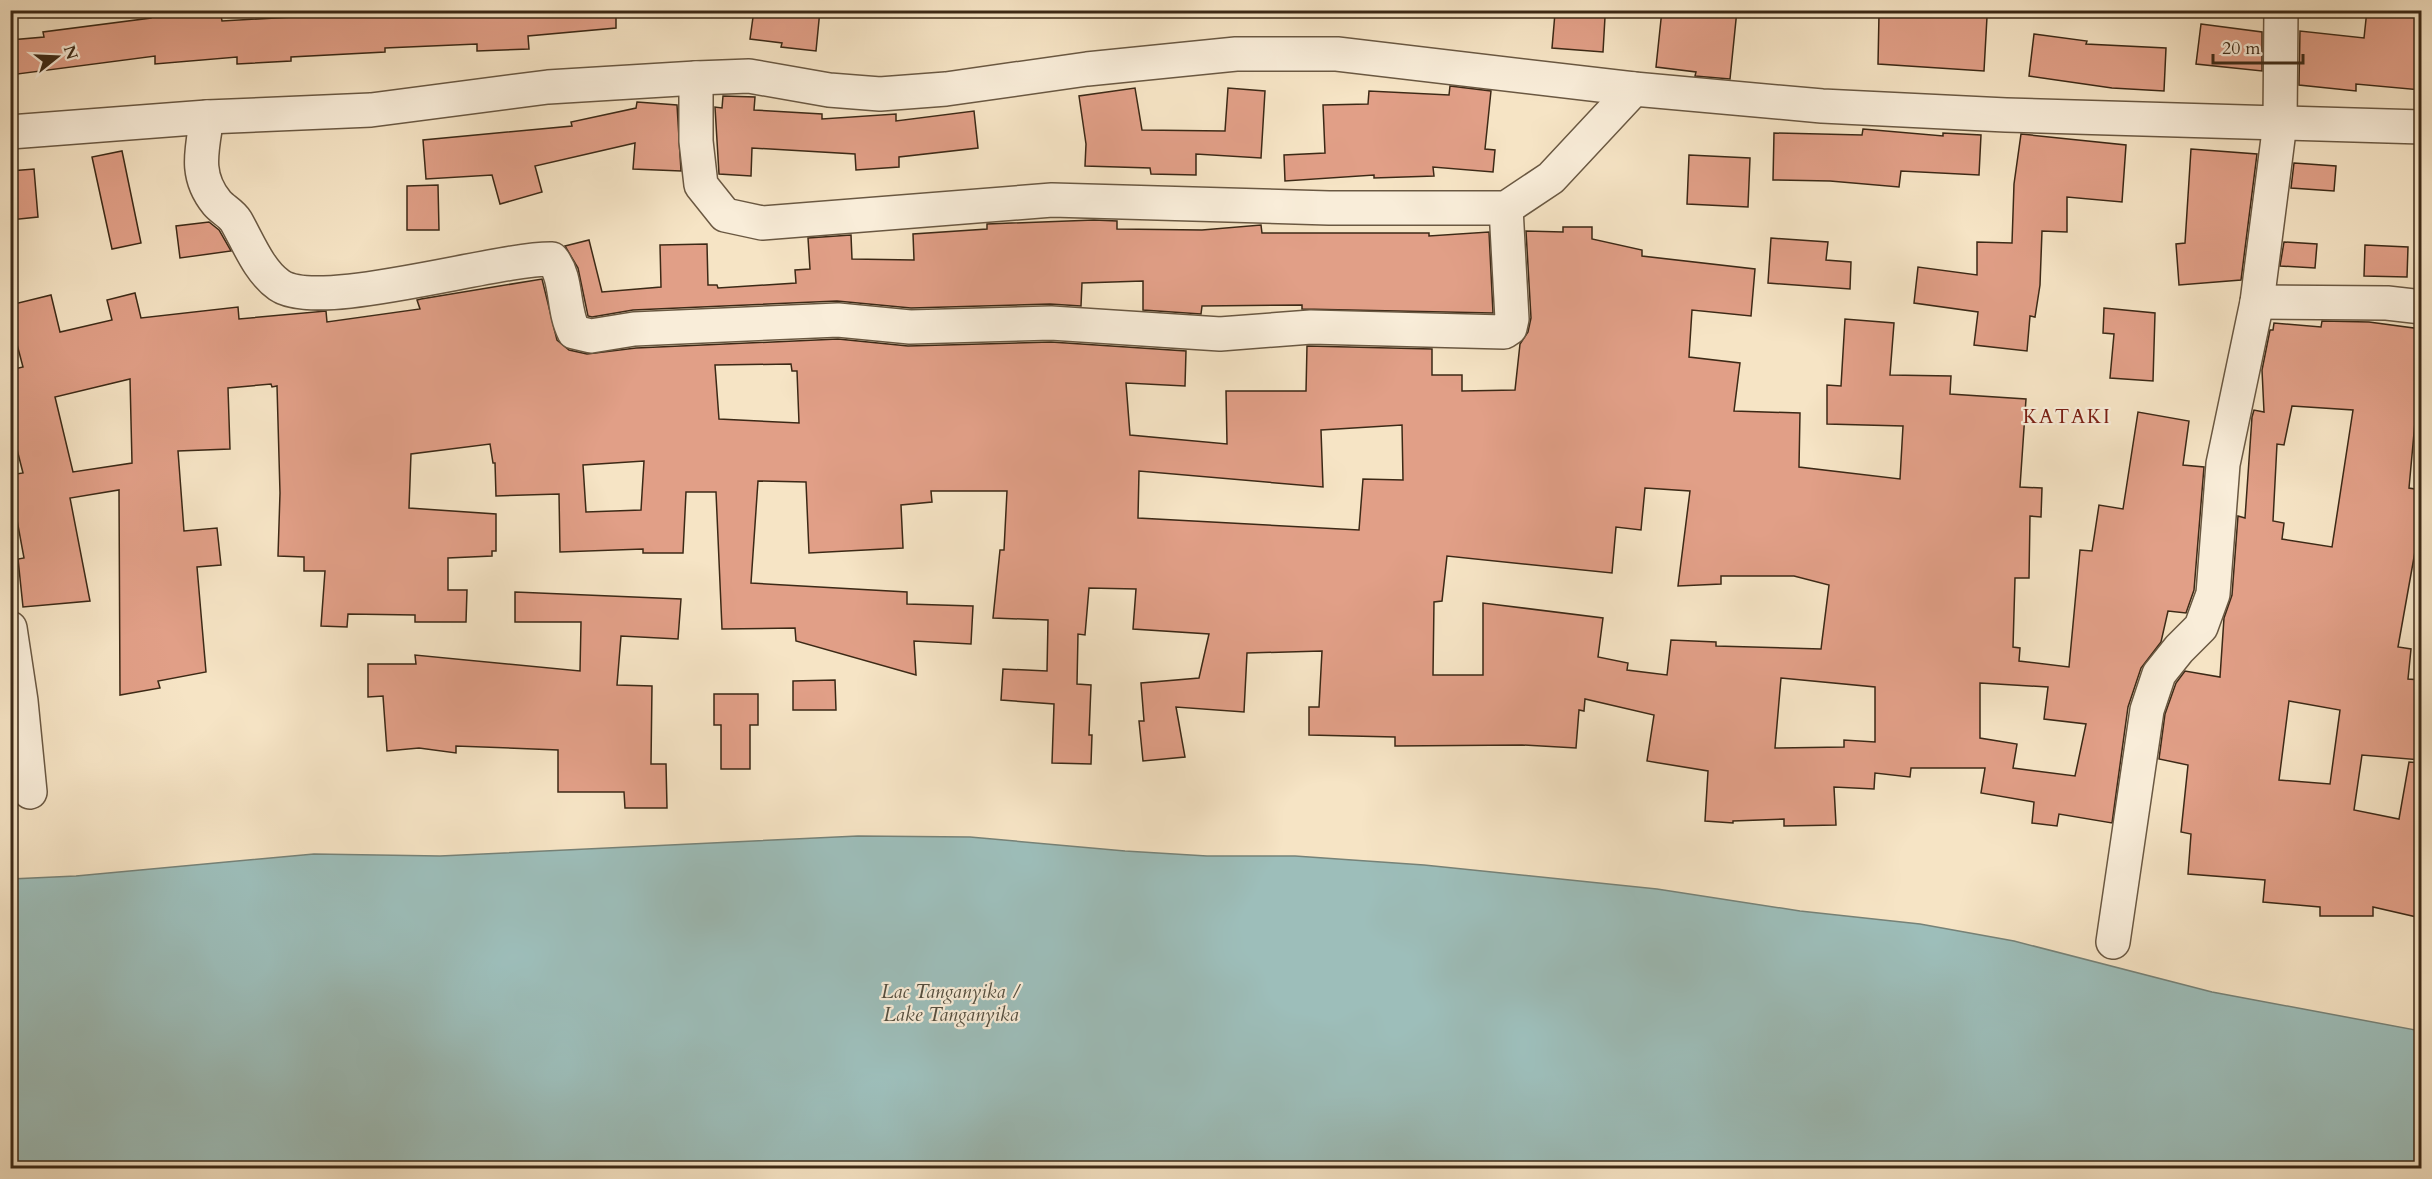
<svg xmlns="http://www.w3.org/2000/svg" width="2432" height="1179" viewBox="0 0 2432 1179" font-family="Cardo,serif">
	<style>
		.water { fill: #9dbeba; stroke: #768278; stroke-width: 1.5 }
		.building { fill: #e19f87; stroke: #3c2916; stroke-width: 1.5; fill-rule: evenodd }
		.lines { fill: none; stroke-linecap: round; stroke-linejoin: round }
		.minor-casing { stroke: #6a5842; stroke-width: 36 }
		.minor { stroke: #f9edd9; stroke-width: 33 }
		.labels { text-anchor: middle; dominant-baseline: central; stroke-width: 4.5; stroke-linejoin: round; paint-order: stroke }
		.neighbourhood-label { font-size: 20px; letter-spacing: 1.5px; fill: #7a1f14; stroke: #f9edd9 }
		.water-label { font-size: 20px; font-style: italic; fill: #544e3f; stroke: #f9edd9 }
	</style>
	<rect width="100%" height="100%" fill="#f6e4c5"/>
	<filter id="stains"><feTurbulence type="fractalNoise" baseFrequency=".00333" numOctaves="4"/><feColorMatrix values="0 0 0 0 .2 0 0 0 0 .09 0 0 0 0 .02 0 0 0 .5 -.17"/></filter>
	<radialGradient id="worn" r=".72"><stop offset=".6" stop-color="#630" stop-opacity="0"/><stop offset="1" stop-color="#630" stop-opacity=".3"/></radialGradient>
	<polygon class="water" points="858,836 970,837 1125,851 1207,856 1295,856 1424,865 1657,889 1800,911 1920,924 2014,941 2212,992 2421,1031 2421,1168 11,1168 11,879 76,876 314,854 440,856"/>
	<g class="building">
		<polygon points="151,10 220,10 222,21 310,16 310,10 616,10 616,28 528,36 529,49 477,51 477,44 385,48 385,52 291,57 291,61 237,64 237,57 155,64 155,56 10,75 10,40 44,37 43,32 151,18"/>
		<polygon points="754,10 820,10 816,51 781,47 782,43 750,39"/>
		<polygon points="1662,10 1737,10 1730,79 1695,76 1696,72 1656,67"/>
		<polygon points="2367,10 2421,10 2416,58 2421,59 2421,90 2356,84 2356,91 2299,85 2300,31 2364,38"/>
		<polygon points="1555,13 1605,17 1603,52 1552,48"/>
		<polygon points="1879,14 1987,17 1984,71 1878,64"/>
		<polygon points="2201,24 2262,32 2262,71 2196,64"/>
		<polygon points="2034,34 2087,41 2086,44 2166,48 2164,91 2112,88 2029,76"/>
		<polygon points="1450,86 1491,91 1485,149 1495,150 1493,172 1433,167 1434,176 1374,178 1374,175 1285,181 1284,155 1325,153 1323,105 1368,104 1369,91 1449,95"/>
		<polygon points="1135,88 1142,130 1225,131 1228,88 1265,91 1261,158 1196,154 1196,175 1151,174 1150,168 1085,166 1086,144 1079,96"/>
		<polygon points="723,96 755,97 754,110 822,114 822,119 896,114 896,121 974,111 978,148 899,157 899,167 856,170 855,154 752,148 751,176 719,174 715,107 722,108"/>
		<polygon points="637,102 677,105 681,171 633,169 635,143 535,166 542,192 500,204 492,175 426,179 423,140 572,126 571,122 636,108"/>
		<polygon points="1863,129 1943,136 1943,133 1981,135 1979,175 1901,171 1899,187 1830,181 1773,180 1774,133 1862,135"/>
		<polygon points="2021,134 2126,145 2122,202 2067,197 2067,232 2042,231 2040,285 2035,317 2030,316 2027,351 1974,345 1978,312 1914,303 1918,267 1977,275 1977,242 2012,243 2014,184"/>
		<polygon points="2191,149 2257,154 2241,280 2179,285 2176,244 2185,243"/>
		<polygon points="122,151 141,243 112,249 92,157"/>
		<polygon points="1689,155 1750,158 1748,207 1687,204"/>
		<polygon points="2294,163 2336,166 2334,191 2291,188"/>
		<polygon points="34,169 38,217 10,220 10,171"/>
		<polygon points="438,185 439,230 407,230 407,186"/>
		<polygon points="1094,220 1117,221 1117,229 1202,230 1261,225 1262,233 1429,233 1429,236 1489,232 1493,313 1302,309 1302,305 1202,306 1201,314 1143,310 1143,281 1082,283 1081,306 1050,304 911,308 837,301 633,310 592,317 588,316 578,268 565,246 589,240 602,292 661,287 660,245 707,244 708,285 717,285 718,288 796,283 795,270 810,269 808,238 851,235 852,259 914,260 913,234 987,229 987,224"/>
		<polygon points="209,222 219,230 231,251 180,258 176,226"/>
		<path d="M 1563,227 L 1592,227 L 1592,239 L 1642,250 L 1642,256 L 1755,269 L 1751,316 L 1692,310 L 1689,357 L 1740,363 L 1734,411 L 1800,413 L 1799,467 L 1900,479 L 1903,426 L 1827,424 L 1827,385 L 1841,386 L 1845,319 L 1894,323 L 1890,375 L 1951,376 L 1950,394 L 2026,399 L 2020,487 L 2042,488 L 2041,517 L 2030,516 L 2029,578 L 2015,578 L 2013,647 L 2020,648 L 2019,661 L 2069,667 L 2080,550 L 2092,551 L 2099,505 L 2123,509 L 2138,412 L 2189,421 L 2183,465 L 2204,467 L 2194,590 L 2186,613 L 2168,611 L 2161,642 L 2141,668 L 2128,707 L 2112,823 L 2059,814 L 2057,826 L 2032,823 L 2034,802 L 1981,793 L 1985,768 L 1911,768 L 1910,777 L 1875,773 L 1874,789 L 1834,787 L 1836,825 L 1784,826 L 1784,819 L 1733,821 L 1733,823 L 1705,821 L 1708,771 L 1647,761 L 1654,715 L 1585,699 L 1584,711 L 1579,710 L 1576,748 L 1522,745 L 1395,746 L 1395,737 L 1309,735 L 1309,707 L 1319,707 L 1322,651 L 1247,653 L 1244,712 L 1176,707 L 1185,757 L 1143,761 L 1139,721 L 1144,721 L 1141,683 L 1199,678 L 1209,634 L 1133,629 L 1136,589 L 1089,588 L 1085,635 L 1078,634 L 1077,684 L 1091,685 L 1089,735 L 1092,735 L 1091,764 L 1052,763 L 1054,704 L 1001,700 L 1003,669 L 1047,671 L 1048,620 L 993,618 L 1000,550 L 1004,550 L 1007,491 L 931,491 L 932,502 L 901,505 L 903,548 L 809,553 L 806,482 L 758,481 L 751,583 L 907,592 L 907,604 L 973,606 L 971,644 L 914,641 L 916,675 L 796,641 L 795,628 L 722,629 L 716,492 L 686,492 L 683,553 L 643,553 L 643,549 L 560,552 L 559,494 L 496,496 L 495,463 L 493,463 L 490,444 L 411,454 L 409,508 L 496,514 L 496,551 L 492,551 L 492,556 L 448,558 L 448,590 L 467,590 L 466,622 L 415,622 L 415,615 L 348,614 L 347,627 L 321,626 L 325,571 L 304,571 L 304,557 L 278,556 L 280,493 L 277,386 L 272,387 L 271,384 L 228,388 L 230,449 L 178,451 L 184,531 L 217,528 L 221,565 L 197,567 L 206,672 L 158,681 L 160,688 L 120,695 L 119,490 L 70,498 L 90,601 L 23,607 L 18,559 L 24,558 L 10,482 L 10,475 L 23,473 L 10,422 L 10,370 L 23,367 L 10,318 L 10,305 L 51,295 L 60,332 L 112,320 L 107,300 L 135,293 L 141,318 L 238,307 L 239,319 L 326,311 L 327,322 L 420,309 L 417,300 L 421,299 L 542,279 L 557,340 L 569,350 L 587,354 L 636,348 L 838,339 L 908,346 L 1051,342 L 1186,351 L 1185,386 L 1126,383 L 1130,435 L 1227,444 L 1226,391 L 1306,391 L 1307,346 L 1432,349 L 1432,375 L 1462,375 L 1462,391 L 1515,390 L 1520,344 L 1528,332 L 1531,318 L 1526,231 L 1563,232 ZM 791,364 L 792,371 L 797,371 L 799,423 L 719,419 L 715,365 ZM 130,379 L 132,463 L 73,472 L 55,397 ZM 1402,425 L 1403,480 L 1363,479 L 1359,530 L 1138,518 L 1139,471 L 1323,487 L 1321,430 ZM 644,461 L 641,510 L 586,512 L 583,465 ZM 1645,488 L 1690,491 L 1678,586 L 1721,584 L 1721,576 L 1794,576 L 1829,585 L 1821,649 L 1716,646 L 1716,642 L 1671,640 L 1667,675 L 1627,670 L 1628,663 L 1598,657 L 1603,618 L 1483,603 L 1483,675 L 1433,675 L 1434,602 L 1442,601 L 1447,556 L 1612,573 L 1616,527 L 1641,530 ZM 1781,678 L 1875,687 L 1875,742 L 1844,740 L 1844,747 L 1775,748 ZM 1980,683 L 2048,687 L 2044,719 L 2086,724 L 2075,776 L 2013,768 L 2017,744 L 1980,738 Z"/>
		<polygon points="1771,238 1828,242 1826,260 1851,262 1850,289 1768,283"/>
		<polygon points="2284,242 2317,244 2315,268 2280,266"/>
		<polygon points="2365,245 2408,247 2407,277 2364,276"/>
		<polygon points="2104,308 2155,313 2153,381 2110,378 2114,334 2103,333"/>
		<path d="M 2322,321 L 2369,322 L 2421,329 L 2421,411 L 2416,411 L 2409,488 L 2421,490 L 2421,547 L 2416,546 L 2398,647 L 2411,649 L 2408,679 L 2421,680 L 2421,760 L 2362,755 L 2354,810 L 2399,819 L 2409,762 L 2421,763 L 2421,918 L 2373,907 L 2373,916 L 2320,916 L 2320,907 L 2263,902 L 2265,880 L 2188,874 L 2191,834 L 2181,832 L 2188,765 L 2159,759 L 2165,714 L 2176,683 L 2185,671 L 2220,677 L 2224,618 L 2232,595 L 2238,516 L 2245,518 L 2252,417 L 2254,410 L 2264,412 L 2262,370 L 2270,330 L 2273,330 L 2274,323 L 2321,327 ZM 2292,406 L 2353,410 L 2332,547 L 2282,539 L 2284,523 L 2273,521 L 2277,444 L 2284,445 ZM 2289,701 L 2340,710 L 2330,784 L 2279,780 Z"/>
		<polygon points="515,592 681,599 678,639 621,636 617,685 652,686 651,764 666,764 667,808 625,808 624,792 558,792 558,750 456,746 456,753 419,748 387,751 383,696 368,697 368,664 416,664 415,655 580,671 581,622 515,622"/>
		<polygon points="835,680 836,710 793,710 793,681"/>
		<polygon points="714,694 758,694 758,725 750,725 750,769 721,769 721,725 714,725"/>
	</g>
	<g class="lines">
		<g class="minor-casing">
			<g id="minor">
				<polyline points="696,78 696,141 701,185 725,215 762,223 1052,200 1329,208 1506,208 1551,178 1634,89"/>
				<path d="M 207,117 C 202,150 194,175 217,203 C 223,210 231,213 236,221 C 248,242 259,271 279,285 C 318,313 496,258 552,259 C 568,278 562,309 574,332 L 591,336 L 634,329 L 838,320 L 910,327 L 1051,323 L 1220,334 L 1311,327 L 1504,332 L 1510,328 L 1512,319 L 1506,208"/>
				<polyline points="10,132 207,117 371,110 548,87 696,78 749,76 829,90 880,94 946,89 1087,69 1236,54 1337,54 1634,89 1822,106 2006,115 2422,127"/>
				<polyline points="2257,302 2387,303 2422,307"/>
				<polyline points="10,628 21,701 30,792"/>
				<polyline points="2113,942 2147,710 2159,674 2179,649 2201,627 2213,594 2223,464 2257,302 2280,123 2281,10"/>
			</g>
		</g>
		<use href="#minor" class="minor"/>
	</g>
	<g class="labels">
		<g class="neighbourhood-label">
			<text x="2067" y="416">KATAKI</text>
		</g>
		<g class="water-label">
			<text x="951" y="991">Lac Tanganyika /<tspan x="951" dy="23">Lake Tanganyika</tspan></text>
		</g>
	</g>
	<rect width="2432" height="1179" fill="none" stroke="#f6e4c5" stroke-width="36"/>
	<rect x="12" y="12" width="2408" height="1155" fill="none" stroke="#3c2916" stroke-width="3"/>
	<rect x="18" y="18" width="2396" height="1143" fill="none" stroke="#3c2916" stroke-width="1.5"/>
	<g transform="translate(57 57) rotate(72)" stroke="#f9edd9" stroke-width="4.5" paint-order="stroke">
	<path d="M0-4.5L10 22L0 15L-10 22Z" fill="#3c2916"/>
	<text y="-9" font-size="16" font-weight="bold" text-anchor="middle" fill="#3c2916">N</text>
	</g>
	<path d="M2213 54v9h90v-9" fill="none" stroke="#3c2916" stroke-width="3"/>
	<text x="2222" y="54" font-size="18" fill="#3c2916" stroke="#f9edd9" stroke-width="4.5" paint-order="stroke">20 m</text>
	<rect width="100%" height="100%" filter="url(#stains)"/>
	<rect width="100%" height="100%" fill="url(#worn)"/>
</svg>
